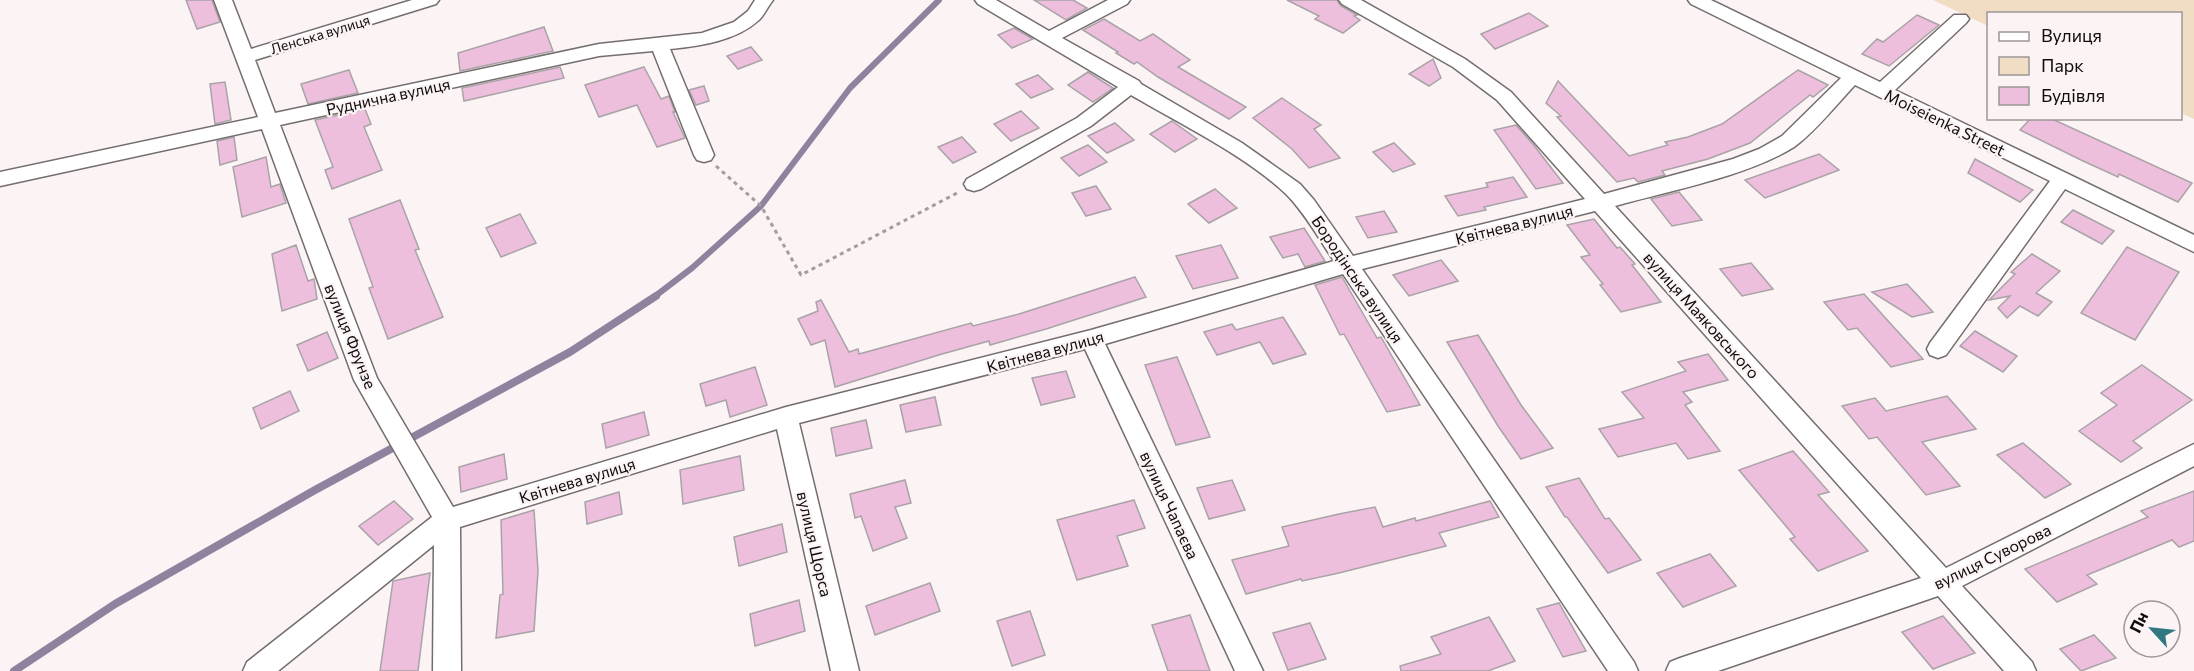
<svg xmlns="http://www.w3.org/2000/svg" width="2194" height="671" viewBox="0 0 2194 671" font-family="Commissioner,sans-serif">
	<style>
		.green { fill: #f1ddc3 }
		.lines { fill: none; stroke-linecap: round; stroke-linejoin: round }
		.stream-far1 { stroke: #90819f; stroke-width: 6 }
		.stream { stroke: #90819f; stroke-width: 8 }
		.building { fill: #edbfdd; stroke: #a9a3a7; stroke-width: 1.5 }
		.minor-casing { stroke: #746d6e; stroke-width: 3 }
		.path { stroke: #a39d9e; stroke-width: 3; stroke-dasharray: 4 4; stroke-linecap: butt }
		.minor { fill: #fff; fill-rule: evenodd }
		.labels { text-anchor: middle; dominant-baseline: central; stroke-width: 4.5; stroke-linejoin: round; paint-order: stroke }
		.far-street-label { font-size: 14px; fill: #0f0c0c; stroke: #fbf3f4 }
		.street-label { font-size: 16px; fill: #0f0c0c; stroke: #fbf3f4 }
	</style>
	<rect width="100%" height="100%" fill="#fbf3f4"/>
	<polygon class="green" points="1933,0 2194,0 2194,119 2181,113 2180,14 1988,14 1988,26"/>
	<g class="lines">
		<polyline class="stream-far1" points="654,297 692,268 761,206 850,88 939,0"/>
		<polyline class="stream" points="14,671 115,604 315,490 570,352 656,296"/>
	</g>
	<g class="building">
		<polygon points="186,0 212,0 220,22 197,29"/>
		<polygon points="1034,0 1073,0 1087,8 1066,20"/>
		<polygon points="1287,0 1337,0 1341,6 1357,15 1354,16 1360,20 1343,33 1315,19 1319,16"/>
		<polygon points="1529,13 1548,26 1495,49 1481,34"/>
		<polygon points="1917,15 1939,25 1889,66 1862,54 1877,39 1883,42"/>
		<polygon points="1104,19 1140,41 1153,34 1190,60 1178,67 1246,107 1229,119 1158,77 1137,62 1134,64 1116,53 1118,52 1083,30"/>
		<polygon points="544,27 553,51 460,71 458,53"/>
		<polygon points="1014,28 1033,39 1012,48 998,35"/>
		<polygon points="751,47 762,60 738,69 727,56"/>
		<polygon points="1433,59 1441,78 1429,86 1409,74"/>
		<polygon points="560,67 564,78 464,101 462,88"/>
		<polygon points="644,67 661,99 669,96 675,112 673,112 685,138 657,147 637,105 599,117 585,85"/>
		<polygon points="349,70 358,93 308,104 301,84"/>
		<polygon points="1798,70 1828,85 1813,97 1810,95 1750,143 1708,159 1662,171 1665,175 1638,182 1634,178 1617,182 1557,117 1561,116 1546,103 1558,81 1629,156 1668,145 1665,142 1688,137 1722,124"/>
		<polygon points="1088,72 1113,88 1093,102 1068,85"/>
		<polygon points="1038,75 1053,89 1031,98 1016,84"/>
		<polygon points="225,82 231,120 215,124 210,84"/>
		<polygon points="704,86 709,101 696,105 689,90"/>
		<polygon points="1282,98 1321,125 1314,129 1340,158 1309,168 1292,149 1253,118"/>
		<polygon points="365,109 371,124 364,127 382,170 332,189 325,170 333,167 315,120"/>
		<polygon points="1021,111 1039,128 1011,141 994,124"/>
		<polygon points="2031,118 2050,118 2192,183 2178,202 2119,174 2118,177 2081,160 2020,130"/>
		<polygon points="1172,121 1197,139 1175,152 1150,134"/>
		<polygon points="1115,123 1134,140 1107,153 1088,136"/>
		<polygon points="1516,125 1532,143 1563,183 1536,189 1494,130"/>
		<polygon points="234,137 237,160 220,165 217,141"/>
		<polygon points="962,137 976,152 953,163 938,147"/>
		<polygon points="1394,143 1415,164 1393,172 1373,152"/>
		<polygon points="1088,145 1107,162 1079,176 1061,158"/>
		<polygon points="1819,154 1839,170 1765,198 1745,180"/>
		<polygon points="266,157 271,187 280,184 286,203 242,217 233,167"/>
		<polygon points="1975,159 2033,190 2020,202 1968,173"/>
		<polygon points="1513,177 1527,197 1484,207 1486,210 1458,216 1445,196 1488,187 1486,183"/>
		<polygon points="1096,186 1111,209 1086,216 1072,193"/>
		<polygon points="1215,189 1237,208 1209,223 1188,204"/>
		<polygon points="1679,192 1702,220 1672,226 1651,199"/>
		<polygon points="400,200 419,249 415,250 443,317 388,339 369,288 373,287 349,219"/>
		<polygon points="2073,210 2114,231 2102,244 2061,222"/>
		<polygon points="1384,211 1397,232 1368,238 1356,217"/>
		<polygon points="520,214 536,243 501,257 486,228"/>
		<polygon points="1594,219 1617,248 1620,247 1635,264 1632,265 1661,302 1621,312 1600,285 1603,284 1581,257 1590,255 1567,225"/>
		<polygon points="1304,228 1325,261 1305,267 1298,254 1283,258 1270,237"/>
		<polygon points="296,245 308,281 314,279 317,299 282,311 272,254"/>
		<polygon points="1221,245 1238,278 1193,289 1176,256"/>
		<polygon points="2127,247 2179,272 2135,340 2081,313"/>
		<polygon points="2032,254 2060,271 2036,293 2052,302 2038,316 2020,306 2007,318 1998,308 2010,296 1989,300 2015,274 2011,272"/>
		<polygon points="1441,260 1458,281 1409,296 1393,275"/>
		<polygon points="1751,263 1773,289 1742,296 1720,269"/>
		<polygon points="1135,277 1146,297 1046,329 990,345 989,341 942,354 835,387 825,340 811,345 798,319 818,311 816,302 821,300 849,352 858,349 859,354 971,323 973,326 1019,314"/>
		<polygon points="1342,277 1377,338 1381,337 1420,405 1387,412 1344,334 1340,335 1315,285"/>
		<polygon points="1907,284 1933,312 1912,317 1872,292"/>
		<polygon points="1864,294 1889,322 1923,359 1891,367 1857,328 1848,330 1824,302"/>
		<polygon points="1283,317 1306,354 1273,364 1260,342 1217,355 1204,332 1232,324 1236,330"/>
		<polygon points="1975,331 2017,356 2003,372 1960,346"/>
		<polygon points="327,332 338,358 308,371 297,345"/>
		<polygon points="1478,335 1521,405 1553,448 1521,459 1498,426 1447,342"/>
		<polygon points="1708,354 1728,380 1683,392 1692,402 1685,405 1720,451 1688,459 1676,443 1618,457 1599,429 1644,418 1622,392 1686,371 1678,362"/>
		<polygon points="1177,357 1210,437 1176,445 1145,365"/>
		<polygon points="2142,365 2192,400 2133,441 2142,448 2121,462 2079,431 2117,405 2101,393"/>
		<polygon points="755,367 767,405 730,417 726,400 706,406 700,384"/>
		<polygon points="1066,371 1075,397 1041,405 1032,378"/>
		<polygon points="290,391 299,411 261,429 253,408"/>
		<polygon points="1947,396 1976,429 1922,442 1960,486 1926,495 1877,437 1869,439 1842,406 1875,398 1886,411"/>
		<polygon points="935,397 941,425 906,432 900,405"/>
		<polygon points="644,412 649,435 606,448 602,424"/>
		<polygon points="866,420 872,448 836,456 831,428"/>
		<polygon points="2023,443 2071,484 2045,498 1997,455"/>
		<polygon points="1793,451 1829,492 1818,495 1868,551 1818,571 1790,539 1795,537 1739,470"/>
		<polygon points="504,454 507,479 461,492 459,467"/>
		<polygon points="740,456 744,490 683,504 680,470"/>
		<polygon points="1579,478 1605,519 1609,518 1641,560 1608,573 1567,517 1565,517 1546,487"/>
		<polygon points="905,480 911,503 895,507 907,538 873,551 861,516 855,518 850,494"/>
		<polygon points="1232,480 1245,510 1209,519 1197,488"/>
		<polygon points="2194,491 2194,541 2179,547 2172,540 2087,575 2097,584 2057,602 2025,569 2148,517 2141,511"/>
		<polygon points="619,492 622,514 587,524 585,502"/>
		<polygon points="1134,500 1145,528 1117,536 1128,566 1077,580 1057,520"/>
		<polygon points="394,501 413,519 378,545 359,526"/>
		<polygon points="1490,501 1499,517 1439,533 1446,546 1339,573 1302,581 1301,579 1246,594 1232,560 1289,546 1282,527 1339,514 1375,507 1383,527 1415,518 1416,521"/>
		<polygon points="534,510 538,571 534,631 496,638 500,595 503,594 501,520"/>
		<polygon points="782,524 787,552 739,566 734,537"/>
		<polygon points="1710,554 1736,586 1683,607 1657,573"/>
		<polygon points="430,573 418,671 380,671 393,581"/>
		<polygon points="930,583 940,611 875,635 866,606"/>
		<polygon points="799,600 805,631 755,646 750,614"/>
		<polygon points="1559,603 1586,651 1563,657 1537,609"/>
		<polygon points="1030,611 1045,655 1012,666 997,621"/>
		<polygon points="1190,615 1210,671 1168,671 1152,625"/>
		<polygon points="1943,616 1975,653 1933,669 1902,632"/>
		<polygon points="1489,617 1515,661 1488,671 1401,671 1400,666 1441,654 1431,637"/>
		<polygon points="1310,623 1326,659 1288,670 1273,633"/>
		<polygon points="2094,635 2116,658 2081,671 2060,649"/>
	</g>
	<g class="lines">
		<g class="minor-casing">
			<path id="minor" d="M 214,0 L 232,0 L 251,49 L 412,0 L 439,0 L 436,4 L 255,60 L 275,113 L 599,44 L 702,33 L 734,22 L 748,11 L 755,0 L 773,0 C 768,6 765,14 759,20 C 736,41 700,46 670,49 L 714,155 L 711,160 L 704,162 L 697,160 L 694,155 L 653,51 L 599,56 L 280,125 L 377,378 L 453,507 L 786,407 L 1091,330 L 1334,261 C 1319,239 1305,213 1286,194 C 1245,155 1180,124 1131,95 L 1091,126 L 981,189 L 974,191 L 967,189 L 964,184 L 967,179 L 1077,118 L 1118,87 L 978,4 L 975,0 L 996,0 L 1049,31 L 1108,0 L 1130,0 L 1127,4 L 1062,38 L 1139,81 L 1141,84 L 1242,143 L 1300,184 L 1314,200 L 1353,256 L 1585,199 L 1497,100 L 1453,67 L 1342,4 L 1339,0 L 1361,0 L 1465,59 L 1511,92 L 1604,194 L 1733,159 L 1759,149 L 1782,136 L 1841,78 L 1691,4 L 1688,0 L 1711,0 L 1880,82 L 1954,15 L 1966,15 L 1969,19 L 1966,23 L 1895,90 L 2194,235 L 2194,252 L 2065,189 L 1946,355 L 1938,358 L 1930,355 L 1927,349 L 1930,343 L 2050,181 L 1855,85 C 1838,103 1813,134 1794,147 C 1748,176 1668,191 1615,206 L 1946,568 L 2194,444 L 2194,466 L 1962,586 L 2032,662 L 2036,671 L 2004,671 L 1938,596 L 1718,671 L 1666,671 L 1670,662 L 1680,658 L 1921,578 L 1595,211 L 1362,269 L 1634,662 L 1638,671 L 1608,671 L 1343,274 L 1105,344 L 1263,671 L 1235,671 L 1085,349 L 799,423 L 859,671 L 831,671 L 777,429 L 460,527 L 461,671 L 433,671 L 434,545 L 278,671 L 243,671 L 247,662 L 432,517 L 354,380 L 262,129 L 0,186 L 0,172 L 258,117 Z"/>
		</g>
		<polyline class="path" points="716,166 761,206 801,275 957,193"/>
		<use href="#minor" class="minor"/>
	</g>
	<g class="labels">
		<g class="far-street-label">
			<text transform="translate(320 34) rotate(-17)">Ленська вулиця</text>
		</g>
		<g class="street-label">
			<text transform="translate(388 96) rotate(-12)">Руднична вулиця</text>
			<text transform="translate(1945 122) rotate(26)">Moiseienka Street</text>
			<text transform="translate(1514 224) rotate(-14)">Квітнева вулиця</text>
			<text transform="translate(1358 279) rotate(56)">Бородінська вулиця</text>
			<text transform="translate(1702 315) rotate(48)">вулиця Маяковського</text>
			<text transform="translate(351 336) rotate(68)">вулиця Фрунзе</text>
			<text transform="translate(1045 351) rotate(-15)">Квітнева вулиця</text>
			<text transform="translate(577 480) rotate(-17)">Квітнева вулиця</text>
			<text transform="translate(1170 505) rotate(65)">вулиця Чапаєва</text>
			<text transform="translate(815 544) rotate(77)">вулиця Щорса</text>
			<text transform="translate(1992 556) rotate(-26)">вулиця Суворова</text>
		</g>
	</g>
	<rect x="1987" y="12" width="195" height="108" fill="#fbf3f4" stroke="#9d9797" stroke-width="1.5"/>
	<rect x="1999" y="32" width="30" height="9" fill="#ffffff" stroke="#9d9797" stroke-width="1.5"/>
	<text x="2041" y="42" font-size="18" fill="#0f0c0c">Вулиця</text>
	<rect x="1999" y="57" width="30" height="18" fill="#f1ddc3" stroke="#9d9797" stroke-width="1.5"/>
	<text x="2041" y="72" font-size="18" fill="#0f0c0c">Парк</text>
	<rect x="1999" y="87" width="30" height="18" fill="#edbfdd" stroke="#9d9797" stroke-width="1.5"/>
	<text x="2041" y="102" font-size="18" fill="#0f0c0c">Будівля</text>
	<g transform="translate(2152 629) rotate(297)"><circle r="28" fill="#fbf3f4" stroke="#9d9797" stroke-width="1.5"/>
	<path d="M0-4.5L10 22L0 15L-10 22Z" fill="#317883"/>
	<text y="-9" font-size="16" font-weight="bold" text-anchor="middle" fill="#0f0c0c">Пн</text>
	</g>
</svg>
